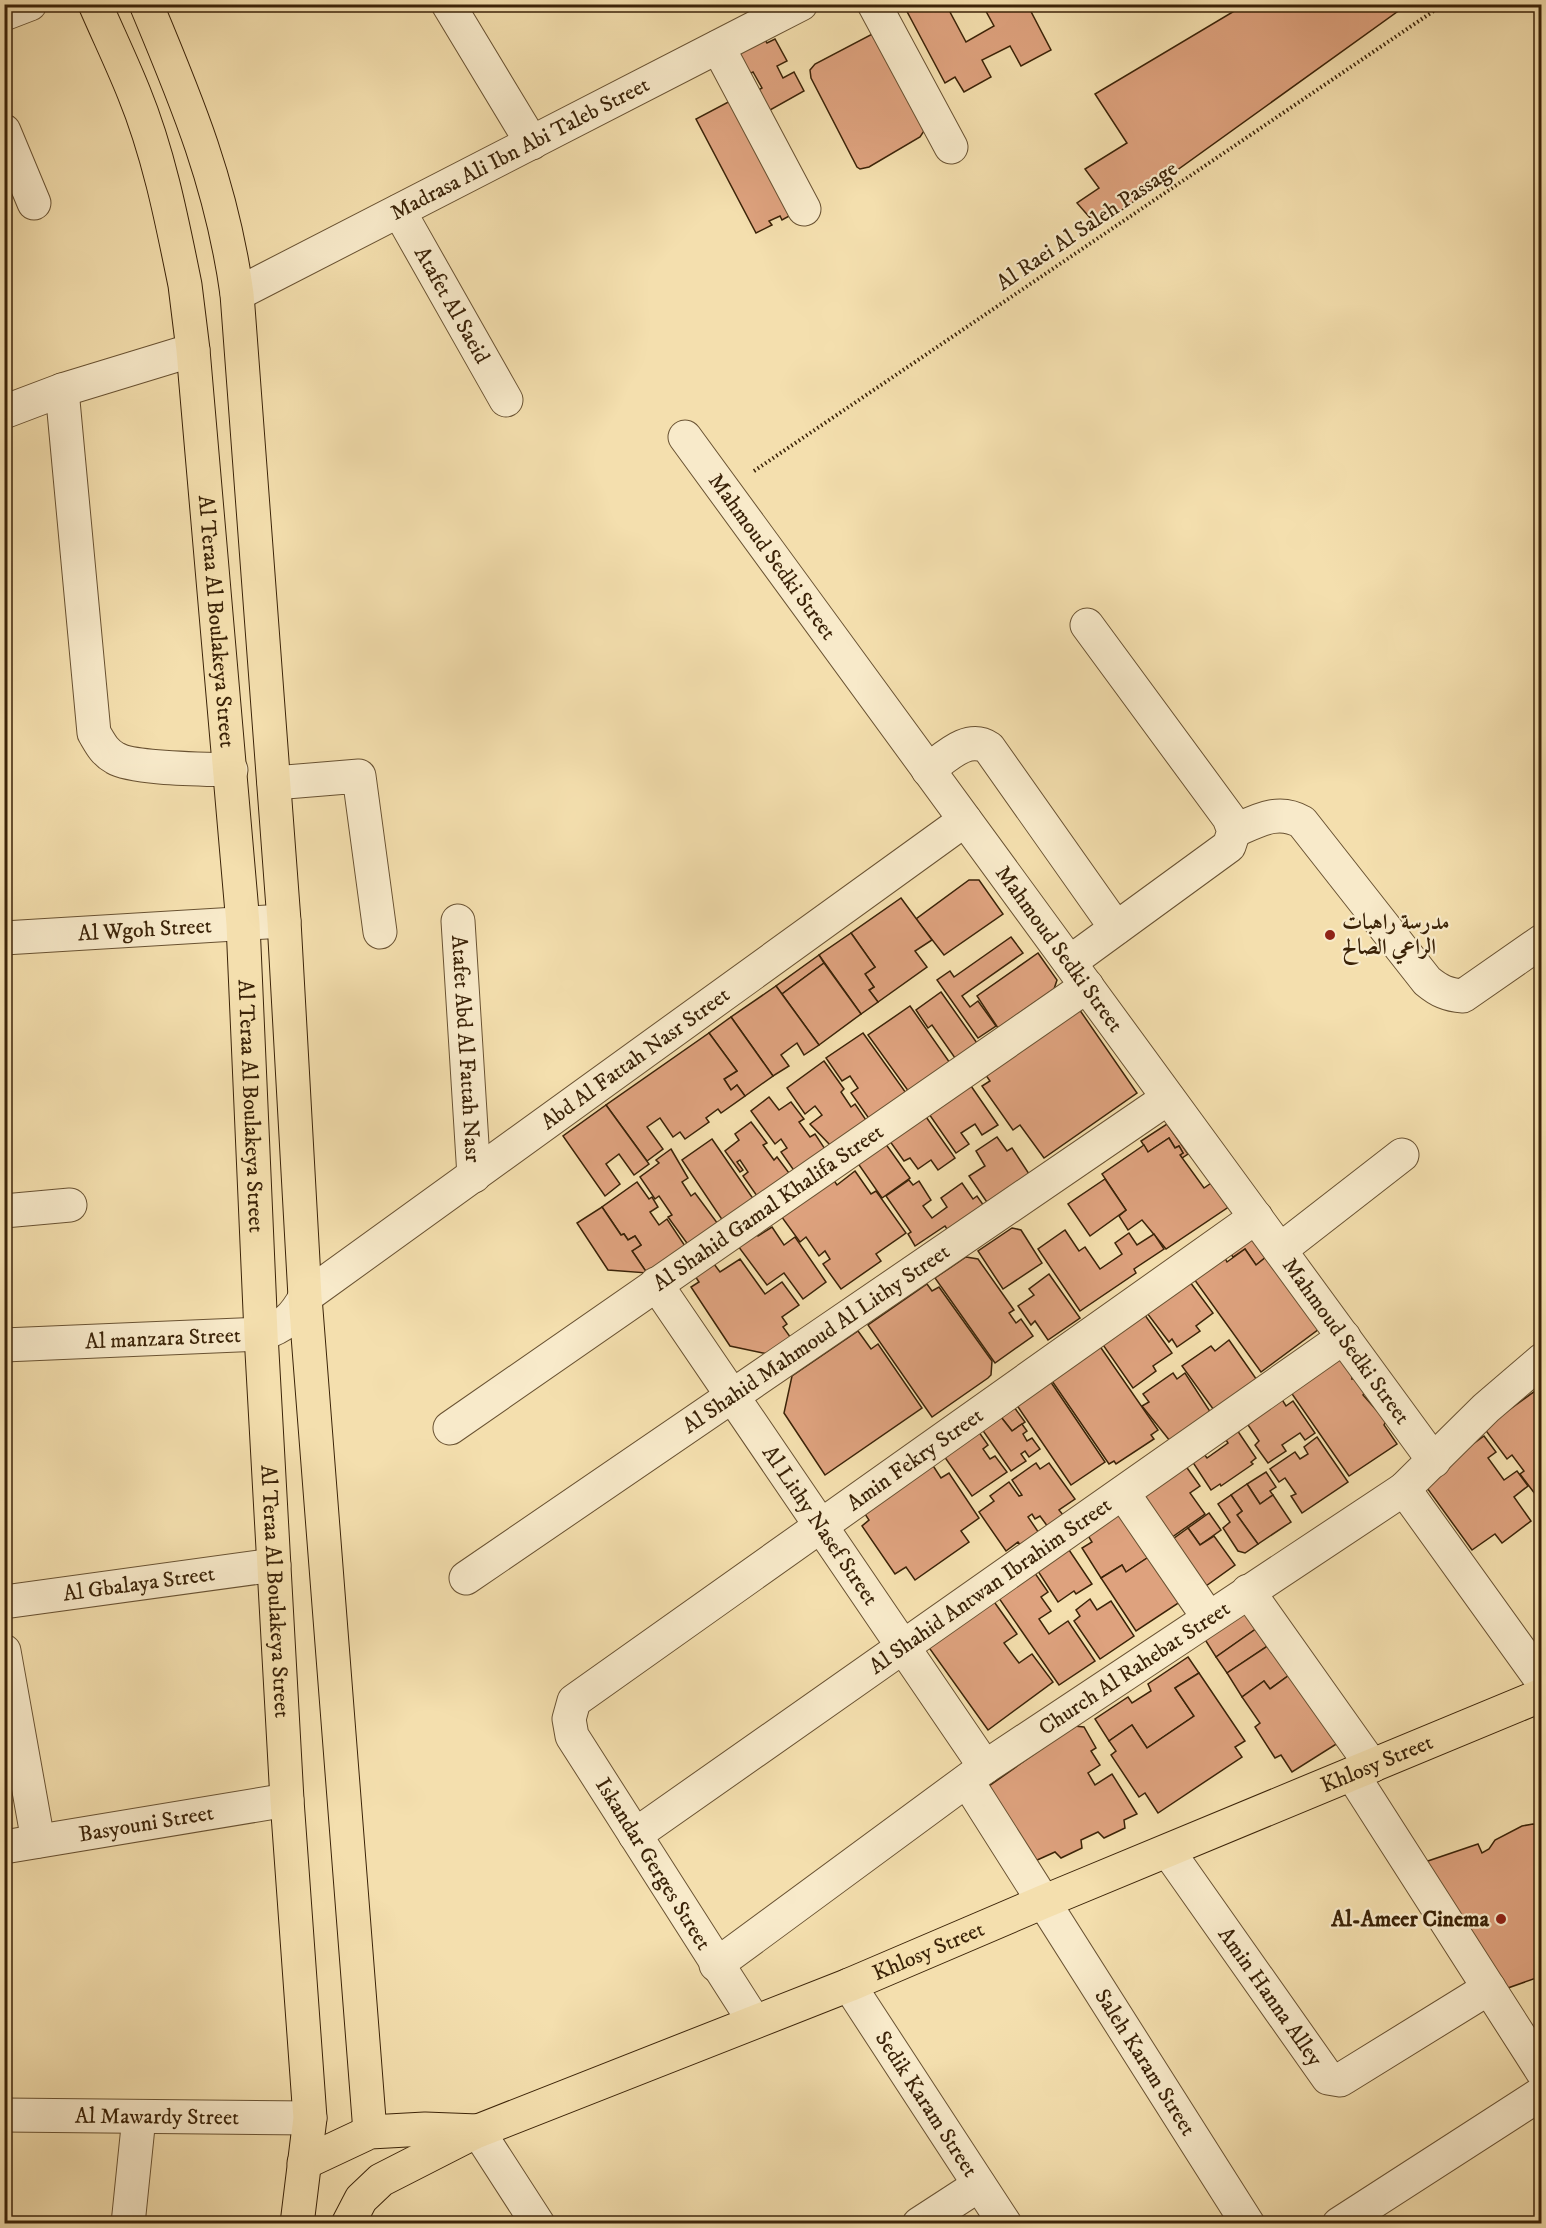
<svg xmlns="http://www.w3.org/2000/svg" width="1546" height="2228" viewBox="0 0 1546 2228" font-family="'IM FELL DW Pica',Amiri,serif">
	<style>
		.building { fill: #dea27e; stroke: #3b2308; stroke-width: 1.5 }
		.lines { fill: none; stroke-linecap: round; stroke-linejoin: round }
		.minor-casing { stroke: #695232; stroke-width: 35 }
		.major-casing { stroke: #3b2308; stroke-width: 35 }
		.path { stroke: #3b2308; stroke-width: 4; stroke-dasharray: 1.5 3; stroke-linecap: butt }
		.minor { stroke: #f8eaca; stroke-width: 33 }
		.major { stroke: #f4dfae; stroke-width: 33 }
		.poi-dot { fill: #8f2418; stroke: #f8eaca; stroke-width: 2 }
		.labels { text-anchor: middle; dominant-baseline: central; stroke-width: 4.5; stroke-linejoin: round; paint-order: stroke }
		.street-label { font-size: 22px; fill: #3b2308; stroke: #f8eaca }
		.poi-label { font-size: 22px; font-weight: bold; fill: #3b2308; stroke: #f8eaca; text-anchor: start }
	</style>
	<rect width="100%" height="100%" fill="#f4dfae"/>
	<filter id="stains"><feTurbulence type="fractalNoise" baseFrequency=".00333" numOctaves="4"/><feColorMatrix values="0 0 0 0 .2 0 0 0 0 .09 0 0 0 0 .02 0 0 0 .5 -.17"/></filter>
	<radialGradient id="worn" r=".72"><stop offset=".6" stop-color="#630" stop-opacity="0"/><stop offset="1" stop-color="#630" stop-opacity=".3"/></radialGradient>
	<g class="building">
		<polygon points="903,4 963,4 950,12 966,42 994,26 982,4 1027,4 1051,50 1021,66 1010,46 982,60 991,77 964,92 955,77 945,83"/>
		<polygon points="1246,4 1408,4 1098,227 1077,203 1099,188 1085,169 1127,143 1095,94"/>
		<polygon points="878,31 924,131 920,137 869,167 860,169 857,167 811,78 810,70 815,64"/>
		<polygon points="764,38 767,43 775,39 787,61 777,66 783,78 794,72 804,91 763,114 752,94 762,88 753,72 743,77 738,51"/>
		<polygon points="734,99 802,209 782,220 780,216 769,221 772,225 756,233 696,119"/>
		<polygon points="969,880 979,880 1003,914 944,955 916,919"/>
		<polygon points="901,898 932,940 915,951 927,967 878,1002 869,990 874,987 865,974 875,967 851,933"/>
		<polygon points="851,933 875,967 865,974 874,987 869,990 878,1002 861,1014 819,955"/>
		<polygon points="1011,937 1023,953 962,996 970,1007 978,1001 996,1026 978,1038 937,980 950,971 954,977"/>
		<polygon points="1038,953 1057,980 1054,989 998,1028 977,996"/>
		<polygon points="819,955 824,963 782,994 776,986"/>
		<polygon points="824,963 861,1014 819,1045 782,994"/>
		<polygon points="776,986 819,1045 804,1055 797,1043 781,1055 789,1066 773,1076 731,1017"/>
		<polygon points="941,992 977,1043 955,1058 932,1025 928,1028 916,1010"/>
		<polygon points="910,1006 950,1063 909,1092 868,1035"/>
		<polygon points="1079,1009 1137,1093 1044,1158 1020,1125 1013,1130 982,1086 990,1081 985,1074"/>
		<polygon points="731,1017 773,1076 745,1096 737,1085 731,1090 724,1079 737,1071 709,1033"/>
		<polygon points="709,1033 737,1071 724,1079 731,1090 737,1085 745,1096 721,1113 718,1109 706,1118 709,1122 685,1139 680,1132 673,1137 660,1118 647,1127 663,1149 647,1161 606,1105"/>
		<polygon points="863,1033 906,1093 870,1120 851,1093 858,1088 850,1076 842,1081 826,1058"/>
		<polygon points="824,1061 844,1089 841,1092 851,1107 855,1104 866,1120 831,1146 810,1124 822,1115 815,1106 805,1114 787,1088"/>
		<polygon points="971,1086 998,1125 982,1135 975,1124 961,1133 969,1144 956,1153 929,1114"/>
		<polygon points="769,1097 779,1110 791,1102 804,1119 799,1122 810,1137 815,1134 825,1149 795,1172 781,1152 787,1148 781,1139 775,1144 751,1111"/>
		<polygon points="606,1105 649,1164 634,1175 619,1154 606,1164 620,1184 605,1196 563,1136"/>
		<polygon points="924,1114 955,1158 938,1170 931,1160 918,1169 910,1158 904,1161 889,1140"/>
		<polygon points="751,1122 767,1143 763,1145 774,1160 777,1157 789,1173 757,1196 743,1176 748,1172 740,1160 737,1162 743,1170 740,1172 725,1151 739,1140 735,1134"/>
		<polygon points="1167,1124 1188,1154 1182,1158 1180,1155 1183,1153 1179,1146 1175,1148 1169,1138 1148,1152 1141,1141"/>
		<polygon points="997,1137 1007,1151 1012,1148 1035,1183 993,1211 969,1176 985,1166 976,1151"/>
		<polygon points="1169,1138 1175,1148 1179,1146 1183,1153 1180,1155 1204,1188 1214,1181 1230,1206 1166,1249 1142,1220 1128,1230 1119,1216 1126,1210 1102,1174 1144,1145 1148,1152"/>
		<polygon points="712,1139 754,1200 723,1221 682,1160"/>
		<polygon points="885,1143 910,1178 882,1198 857,1162"/>
		<polygon points="671,1149 688,1178 682,1182 691,1196 695,1193 718,1224 689,1246 668,1217 672,1215 659,1196 655,1199 640,1177 659,1163 656,1160"/>
		<polygon points="855,1171 871,1194 876,1191 906,1233 876,1254 881,1261 841,1289 823,1264 830,1259 825,1251 819,1256 806,1237 800,1242 781,1216 833,1179 837,1185"/>
		<polygon points="1105,1179 1126,1210 1090,1236 1068,1204"/>
		<polygon points="909,1180 913,1185 919,1181 931,1200 923,1206 932,1218 947,1207 941,1198 962,1183 973,1199 977,1196 989,1213 953,1238 945,1226 915,1246 908,1234 911,1232 886,1196"/>
		<polygon points="637,1182 649,1199 652,1197 658,1207 650,1212 659,1225 667,1219 685,1246 647,1273 632,1251 641,1245 635,1236 628,1240 624,1234 621,1235 602,1207"/>
		<polygon points="602,1207 621,1235 624,1234 628,1240 635,1236 641,1245 632,1251 647,1273 608,1270 577,1223"/>
		<polygon points="772,1227 784,1245 795,1237 826,1282 803,1299 784,1273 767,1285 738,1246 756,1233 758,1236"/>
		<polygon points="1012,1228 1021,1230 1042,1263 1003,1289 978,1251"/>
		<polygon points="1065,1230 1079,1251 1085,1247 1100,1269 1122,1254 1115,1243 1129,1233 1137,1245 1154,1234 1164,1249 1134,1269 1136,1273 1080,1311 1038,1249"/>
		<polygon points="1253,1237 1266,1257 1256,1265 1245,1249 1233,1257 1230,1253"/>
		<polygon points="1245,1249 1256,1265 1266,1257 1319,1329 1261,1372 1194,1279 1225,1258 1227,1262"/>
		<polygon points="966,1257 978,1259 1014,1310 1009,1313 1016,1323 1021,1319 1033,1336 995,1363 935,1278"/>
		<polygon points="740,1259 765,1294 782,1282 799,1305 782,1317 787,1324 783,1327 791,1338 768,1354 730,1346 691,1287 699,1282 695,1276 714,1264 720,1272"/>
		<polygon points="1049,1274 1080,1318 1048,1340 1035,1321 1031,1325 1018,1306 1034,1295 1029,1289"/>
		<polygon points="1190,1282 1213,1313 1196,1326 1200,1331 1177,1347 1172,1339 1169,1342 1147,1313"/>
		<polygon points="927,1284 932,1291 939,1287 992,1361 991,1375 988,1378 932,1417 868,1325"/>
		<polygon points="1142,1311 1172,1353 1153,1366 1156,1371 1133,1388 1101,1342"/>
		<polygon points="858,1331 871,1349 878,1344 922,1408 825,1475 784,1413 792,1376"/>
		<polygon points="1229,1340 1259,1383 1216,1413 1182,1366 1211,1346 1215,1351"/>
		<polygon points="1099,1345 1158,1430 1151,1435 1154,1439 1116,1464 1114,1461 1109,1464 1050,1378"/>
		<polygon points="1338,1358 1351,1371 1352,1379 1357,1378 1365,1392 1363,1395 1386,1421 1384,1425 1397,1444 1349,1476 1290,1391"/>
		<polygon points="1173,1373 1177,1379 1185,1373 1211,1413 1170,1441 1142,1406 1149,1402 1143,1394"/>
		<polygon points="1046,1375 1105,1462 1071,1485 1012,1398"/>
		<polygon points="1542,1386 1542,1495 1538,1498 1520,1474 1524,1471 1512,1455 1507,1459 1484,1428"/>
		<polygon points="1281,1398 1286,1406 1293,1401 1315,1433 1305,1440 1300,1433 1282,1445 1286,1451 1268,1463 1255,1445 1259,1441 1246,1422"/>
		<polygon points="1014,1407 1025,1422 1012,1431 1001,1417"/>
		<polygon points="1001,1417 1012,1431 1022,1424 1027,1431 1023,1434 1027,1441 1032,1438 1040,1449 1029,1457 1025,1451 1021,1454 1026,1461 1011,1471 977,1422"/>
		<polygon points="974,1425 988,1445 983,1449 990,1459 995,1456 1007,1472 972,1496 939,1449"/>
		<polygon points="1235,1427 1256,1458 1251,1462 1253,1464 1221,1486 1220,1484 1211,1490 1190,1458 1201,1450 1207,1458 1228,1443 1223,1435"/>
		<polygon points="1484,1436 1496,1452 1488,1458 1504,1480 1517,1471 1528,1486 1514,1497 1531,1521 1502,1543 1495,1534 1472,1550 1422,1481"/>
		<polygon points="1317,1437 1348,1482 1302,1513 1291,1496 1296,1494 1285,1478 1279,1482 1270,1469 1295,1452 1300,1459 1308,1454 1304,1447"/>
		<polygon points="928,1458 941,1478 949,1473 979,1518 961,1531 969,1542 915,1580 906,1567 895,1574 862,1526 869,1520 859,1505"/>
		<polygon points="1036,1463 1040,1469 1049,1463 1075,1499 1059,1510 1064,1516 1048,1527 1040,1516 1035,1519 1032,1514 1028,1517 1039,1533 1021,1546 1018,1542 1006,1551 979,1512 994,1501 990,1496 1009,1482 1019,1496 1022,1495 1012,1480"/>
		<polygon points="1185,1465 1200,1486 1190,1493 1205,1514 1168,1540 1135,1493"/>
		<polygon points="1266,1472 1276,1487 1270,1491 1273,1495 1260,1504 1247,1484"/>
		<polygon points="1247,1484 1260,1504 1273,1495 1291,1522 1258,1544 1237,1515 1242,1511 1231,1495"/>
		<polygon points="1231,1495 1242,1511 1237,1515 1258,1544 1245,1553 1238,1551 1223,1528 1230,1522 1218,1504"/>
		<polygon points="1121,1504 1159,1550 1126,1572 1122,1565 1101,1578 1082,1548 1092,1542 1084,1529"/>
		<polygon points="1209,1513 1221,1530 1200,1545 1188,1528"/>
		<polygon points="1188,1528 1200,1545 1214,1536 1235,1565 1199,1591 1166,1544"/>
		<polygon points="1065,1544 1092,1584 1076,1594 1074,1591 1058,1602 1034,1565"/>
		<polygon points="1159,1550 1183,1600 1136,1631 1101,1578 1122,1565 1126,1572"/>
		<polygon points="1030,1566 1048,1592 1041,1597 1051,1611 1039,1619 1049,1634 1068,1621 1095,1661 1059,1685 994,1591"/>
		<polygon points="990,1596 1017,1634 1004,1643 1019,1663 1032,1654 1053,1682 988,1730 925,1642"/>
		<polygon points="1090,1599 1097,1610 1111,1601 1134,1636 1100,1659 1074,1621 1080,1616 1076,1610"/>
		<polygon points="1249,1608 1260,1626 1216,1657 1204,1638"/>
		<polygon points="1260,1626 1272,1643 1227,1673 1216,1657"/>
		<polygon points="1272,1643 1292,1673 1270,1689 1264,1681 1242,1697 1227,1673"/>
		<polygon points="1188,1657 1199,1673 1175,1688 1194,1716 1147,1748 1132,1725 1109,1741 1095,1719 1128,1697 1132,1703 1151,1691 1148,1684"/>
		<polygon points="1199,1673 1245,1741 1235,1747 1242,1757 1158,1813 1145,1793 1139,1797 1111,1755 1116,1751 1109,1741 1132,1725 1147,1748 1194,1716 1175,1688"/>
		<polygon points="1292,1673 1338,1743 1292,1772 1281,1755 1275,1758 1255,1727 1260,1723 1242,1697 1264,1681 1270,1689"/>
		<polygon points="1074,1726 1084,1727 1096,1748 1091,1751 1100,1765 1088,1773 1095,1785 1112,1774 1137,1814 1124,1820 1125,1828 1104,1838 1098,1832 1081,1840 1082,1848 1061,1858 1055,1852 1035,1861 989,1786"/>
		<polygon points="1533,1824 1542,1826 1542,1976 1505,1989 1425,1862 1478,1844 1482,1853 1489,1849 1495,1840 1522,1826"/>
	</g>
	<g class="lines">
		<g class="minor-casing">
			<g id="minor">
				<polyline points="448,4 532,143"/>
				<polyline points="874,4 951,147"/>
				<polyline points="4,14 30,4"/>
				<polyline points="718,47 804,209"/>
				<polyline points="4,131 34,203"/>
				<path id="s1" d="M 399,211 L 506,400"/>
				<path id="s2" d="M 237,294 L 801,4"/>
				<path d="M 62,390 L 94,733 C 100,743 104,752 115,758 C 133,769 207,769 231,770"/>
				<polyline points="4,412 62,390 193,350"/>
				<path id="s3" d="M 685,437 L 1434,1461"/>
				<path d="M 928,770 C 946,757 968,734 989,748 L 1116,928"/>
				<polyline points="274,783 359,776 380,932"/>
				<path d="M 1234,831 C 1257,821 1278,808 1302,822 L 1427,981 C 1439,991 1448,995 1463,996 L 1542,941"/>
				<path id="s4" d="M 458,921 L 474,1176"/>
				<path id="s5" d="M 4,938 L 284,921"/>
				<polyline points="1070,962 1229,846 1234,831 1229,818 1087,625"/>
				<polyline points="4,1211 70,1205"/>
				<polyline points="1280,1250 1402,1155"/>
				<path id="s6" d="M 656,1284 L 985,1767"/>
				<path id="s7" d="M 4,1345 L 261,1334 C 283,1327 294,1318 305,1297 L 965,820"/>
				<path id="s8" d="M 450,1428 L 1087,986"/>
				<polyline points="1404,1489 1542,1681"/>
				<polyline points="1123,1493 1208,1617"/>
				<path id="s9" d="M 466,1578 L 1168,1098"/>
				<polyline points="1248,1591 1372,1766"/>
				<path id="s10" d="M 4,1602 L 274,1565"/>
				<polyline points="4,1651 38,1841"/>
				<polyline points="1352,1774 1542,2071"/>
				<path id="s11" d="M 967,1781 L 1248,2224"/>
				<path id="s12" d="M 635,1835 L 1344,1337"/>
				<path id="s13" d="M 4,1847 L 287,1800"/>
				<path id="s14" d="M 1168,1851 L 1328,2078 L 1340,2080 L 1345,2077 L 1489,1988"/>
				<path id="s15" d="M 716,1965 L 985,1767 L 1404,1489 L 1486,1408 L 1542,1360"/>
				<path id="s16" d="M 849,1985 L 1005,2224"/>
				<path id="s17" d="M 754,2021 L 572,1736 L 569,1719 L 574,1701 L 1256,1217"/>
				<path id="s18" d="M 4,2115 L 310,2118"/>
				<polyline points="478,2131 538,2224"/>
				<polyline points="128,2224 139,2117"/>
				<polyline points="919,2224 979,2185"/>
				<polyline points="1339,2224 1542,2093"/>
			</g>
		</g>
		<g class="major-casing">
			<g id="major">
				<path id="s19" d="M 95,4 C 108,34 122,63 134,93 C 159,154 172,221 185,285 L 193,350 L 243,924 L 261,1334 L 287,1800 L 310,2118 L 297,2224"/>
				<path d="M 146,4 C 188,104 222,186 237,294 L 284,921 L 305,1297 L 370,2132"/>
				<path id="s20" d="M 304,2163 L 370,2132 L 425,2129 L 478,2131 L 849,1985 L 1043,1902 L 1542,1695"/>
				<polyline points="348,2224 361,2199 381,2180 477,2131"/>
			</g>
		</g>
		<polyline class="path" points="754,471 1444,4"/>
		<use href="#minor" class="minor"/>
		<use href="#major" class="major"/>
	</g>
	<g class="poi-dot">
		<circle cx="1330" cy="935" r="6"/>
		<circle cx="1501" cy="1919" r="6"/>
	</g>
	<g class="labels">
		<g class="street-label">
			<text stroke="none"><textPath href="#s2" startOffset="318">Madrasa Ali Ibn Abi Taleb Street</textPath></text>
			<text transform="translate(1087 226) rotate(-34)">Al Raei Al Saleh Passage</text>
			<text stroke="none"><textPath href="#s1" startOffset="108">Atafet Al Saeid</textPath></text>
			<text stroke="none"><textPath href="#s3" startOffset="148">Mahmoud Sedki Street</textPath></text>
			<text stroke="none"><textPath href="#s19" startOffset="634">Al Teraa Al Boulakeya Street</textPath></text>
			<text stroke="none"><textPath href="#s5" startOffset="141">Al Wgoh Street</textPath></text>
			<text stroke="none"><textPath href="#s3" startOffset="634">Mahmoud Sedki Street</textPath></text>
			<text stroke="none"><textPath href="#s4" startOffset="128">Atafet Abd Al Fattah Nasr</textPath></text>
			<text stroke="none"><textPath href="#s7" startOffset="724">Abd Al Fattah Nasr Street</textPath></text>
			<text stroke="none"><textPath href="#s19" startOffset="1120">Al Teraa Al Boulakeya Street</textPath></text>
			<text stroke="none"><textPath href="#s8" startOffset="387">Al Shahid Gamal Khalifa Street</textPath></text>
			<text stroke="none"><textPath href="#s7" startOffset="159">Al manzara Street</textPath></text>
			<text stroke="none"><textPath href="#s9" startOffset="424">Al Shahid Mahmoud Al Lithy Street</textPath></text>
			<text stroke="none"><textPath href="#s3" startOffset="1120">Mahmoud Sedki Street</textPath></text>
			<text stroke="none"><textPath href="#s17" startOffset="792">Amin Fekry Street</textPath></text>
			<text stroke="none"><textPath href="#s6" startOffset="292">Al Lithy Nasef Street</textPath></text>
			<text stroke="none"><textPath href="#s10" startOffset="136">Al Gbalaya Street</textPath></text>
			<text stroke="none"><textPath href="#s12" startOffset="434">Al Shahid Antwan Ibrahim Street</textPath></text>
			<text stroke="none"><textPath href="#s19" startOffset="1606">Al Teraa Al Boulakeya Street</textPath></text>
			<text stroke="none"><textPath href="#s15" startOffset="513">Church Al Rahebat Street</textPath></text>
			<text stroke="none"><textPath href="#s20" startOffset="1152">Khlosy Street</textPath></text>
			<text stroke="none"><textPath href="#s13" startOffset="144">Basyouni Street</textPath></text>
			<text transform="translate(653 1864) rotate(58)">Iskandar Gerges Street</text>
			<text stroke="none"><textPath href="#s20" startOffset="666">Khlosy Street</textPath></text>
			<text stroke="none"><textPath href="#s14" startOffset="178">Amin Hanna Alley</textPath></text>
			<text stroke="none"><textPath href="#s11" startOffset="333">Saleh Karam Street</textPath></text>
			<text stroke="none"><textPath href="#s16" startOffset="142">Sedik Karam Street</textPath></text>
			<text stroke="none"><textPath href="#s18" startOffset="153">Al Mawardy Street</textPath></text>
		</g>
		<g class="poi-label">
			<text x="1342" y="922">مدرسة راهبات<tspan x="1342" dy="25">الراعي الصالح</tspan></text>
			<text x="1489" y="1919" text-anchor="end">Al-Ameer Cinema</text>
		</g>
	</g>
	<rect width="1546" height="2228" fill="none" stroke="#f4dfae" stroke-width="24"/>
	<rect x="6" y="6" width="1534" height="2216" fill="none" stroke="#3b2308" stroke-width="3"/>
	<rect x="12" y="12" width="1522" height="2204" fill="none" stroke="#3b2308" stroke-width="1.5"/>
	<rect width="100%" height="100%" filter="url(#stains)"/>
	<rect width="100%" height="100%" fill="url(#worn)"/>
</svg>
